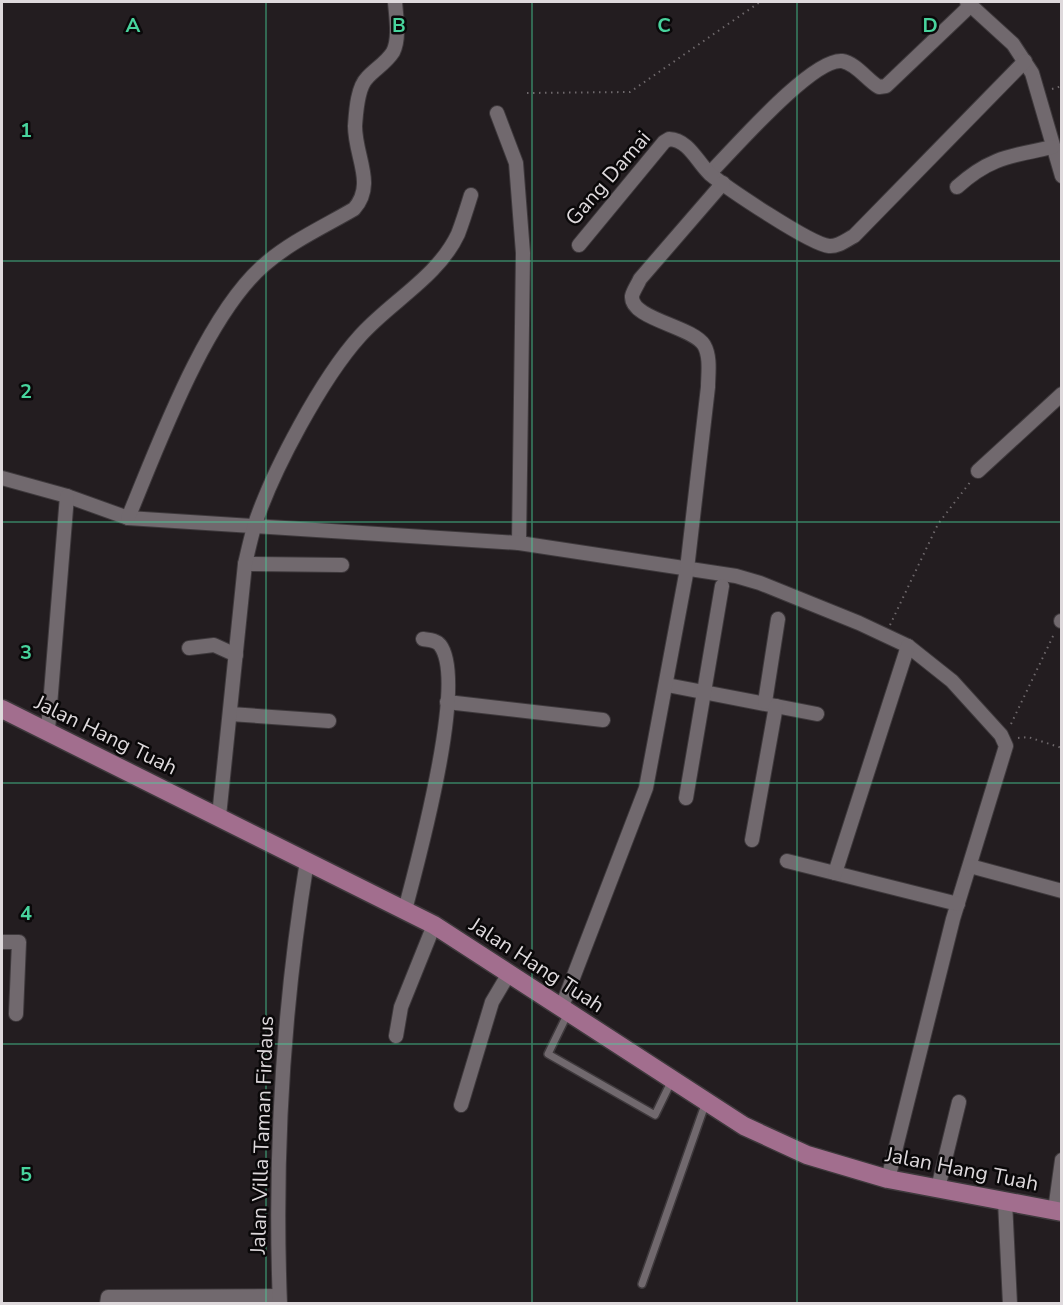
<svg xmlns="http://www.w3.org/2000/svg" width="1063" height="1305" viewBox="0 0 1063 1305" font-family="'Nunito Sans',sans-serif">
	<style>
		.lines { fill: none; stroke-linecap: round; stroke-linejoin: round }
		.lane-casing { stroke: #3e393c; stroke-width: 10 }
		.street-casing { stroke: #3e393c; stroke-width: 16 }
		.primary-casing { stroke: #3e393c; stroke-width: 21 }
		.path { stroke: #6e686b; stroke-width: 2; stroke-dasharray: 1.5 4.5; stroke-linecap: butt }
		.lane { stroke: #71696e; stroke-width: 7 }
		.street { stroke: #71696e; stroke-width: 14 }
		.primary { stroke: #a26e8e; stroke-width: 18 }
		.grid { fill: none; stroke: #48d49d; stroke-width: 1.5; stroke-opacity: 0.55 }
		.labels { text-anchor: middle; dominant-baseline: central; stroke-width: 5; stroke-linejoin: round; paint-order: stroke }
		.street-label { font-size: 21px; fill: #ded9dc; stroke: #0a0809 }
		.grid-label { font-size: 20px; text-anchor: middle; font-weight: bold; fill: #48d49d; stroke: #0a0809; stroke-width: 5; stroke-linejoin: round; paint-order: stroke }
	</style>
	<rect width="100%" height="100%" fill="#231d20"/>
	<g class="lines">
		<g class="lane-casing">
			<g id="lane">
				<polyline points="568,1013 548,1054 655,1115 672,1080"/>
				<polyline points="642,1284 706,1102"/>
			</g>
		</g>
		<g class="street-casing">
			<g id="street">
				<polyline points="967,2 1013,44 1032,73 1062,176"/>
				<polyline points="497,113 516,163 523,253 519,543"/>
				<path d="M 710,173 C 733,150 812,58 842,61 C 856,63 867,80 879,87 L 886,86 L 971,5"/>
				<path d="M 957,187 C 990,157 1011,156 1053,147"/>
				<path d="M 579,245 L 664,142 L 669,139 C 689,140 697,162 710,174 C 727,188 810,244 829,246 C 838,247 846,240 854,236 L 1025,61"/>
				<polyline points="978,471 1062,394"/>
				<polyline points="2,478 67,496 128,518 519,543 736,576 760,583 859,623 908,646 952,681 1001,735 1006,746 953,919 888,1179"/>
				<path d="M 128,518 C 158,446 205,316 264,265 C 290,242 325,226 354,209 C 376,184 355,157 355,126 C 356,113 357,88 367,78 C 375,69 386,63 393,52 C 400,38 396,16 395,2"/>
				<polyline points="245,564 342,565"/>
				<polyline points="1061,621 1062,621"/>
				<polyline points="189,648 214,645 236,655"/>
				<polyline points="667,685 817,714"/>
				<polyline points="447,702 603,720"/>
				<polyline points="765,702 778,619"/>
				<polyline points="230,714 329,721"/>
				<polyline points="48,730 67,496"/>
				<polyline points="686,798 722,586"/>
				<path d="M 219,816 L 245,564 C 248,551 251,537 255,524 C 273,470 322,378 360,336 C 390,302 438,277 458,234 C 463,221 467,208 471,195"/>
				<polyline points="752,840 776,706"/>
				<polyline points="787,861 958,904"/>
				<polyline points="970,866 1062,891"/>
				<polyline points="835,873 908,646"/>
				<path d="M 405,910 C 417,864 468,681 440,645 C 436,640 429,640 423,639"/>
				<polyline points="2,942 19,942 16,1014"/>
				<path d="M 561,1009 L 646,788 L 687,569 L 708,387 C 708,375 711,357 704,345 C 692,326 630,319 632,296 C 633,291 638,284 640,279 L 723,183"/>
				<polyline points="396,1036 401,1007 434,925"/>
				<polyline points="461,1105 492,1002 508,975"/>
				<polyline points="938,1188 959,1102"/>
				<polyline points="1005,1201 1010,1304"/>
				<polyline points="1055,1210 1062,1160"/>
				<polyline points="107,1304 108,1297 279,1296"/>
				<path d="M 280,1304 C 274,1155 283,1008 307,861"/>
			</g>
		</g>
		<g class="primary-casing">
			<polyline id="primary" points="2,709 434,925 744,1126 807,1155 888,1179 1062,1212"/>
		</g>
		<g class="path">
			<polyline points="1052,89 1062,86"/>
			<polyline points="527,93 630,92 760,2"/>
			<polyline points="890,625 938,524 971,481"/>
			<polyline points="1011,724 1055,632"/>
			<polyline points="1018,738 1028,737 1062,748"/>
		</g>
		<use href="#lane" class="lane"/>
		<use href="#street" class="street"/>
		<use href="#primary" class="primary"/>
	</g>
	<path class="grid" d="M 266,2 L 266,1304M 532,2 L 532,1304M 797,2 L 797,1304M 2,261 L 1062,261M 2,522 L 1062,522M 2,783 L 1062,783M 2,1044 L 1062,1044"/>
	<g class="labels">
		<g class="street-label">
			<text transform="translate(608 178) rotate(-49)">Gang Damai</text>
			<text transform="translate(106 735) rotate(26)">Jalan Hang Tuah</text>
			<text transform="translate(537 965) rotate(33)">Jalan Hang Tuah</text>
			<text transform="translate(262 1135) rotate(-88)">Jalan Villa Taman Firdaus</text>
			<text transform="translate(962 1169) rotate(11)">Jalan Hang Tuah</text>
		</g>
	</g>
	<g class="grid-label">
		<text x="133" y="32">A</text>
		<text x="399" y="32">B</text>
		<text x="664" y="32">C</text>
		<text x="930" y="32">D</text>
		<text x="26" y="137">1</text>
		<text x="26" y="398">2</text>
		<text x="26" y="659">3</text>
		<text x="26" y="920">4</text>
		<text x="26" y="1181">5</text>
	</g>
	<rect width="1063" height="1305" fill="none" stroke="#ded9dc" stroke-width="6"/>
</svg>
